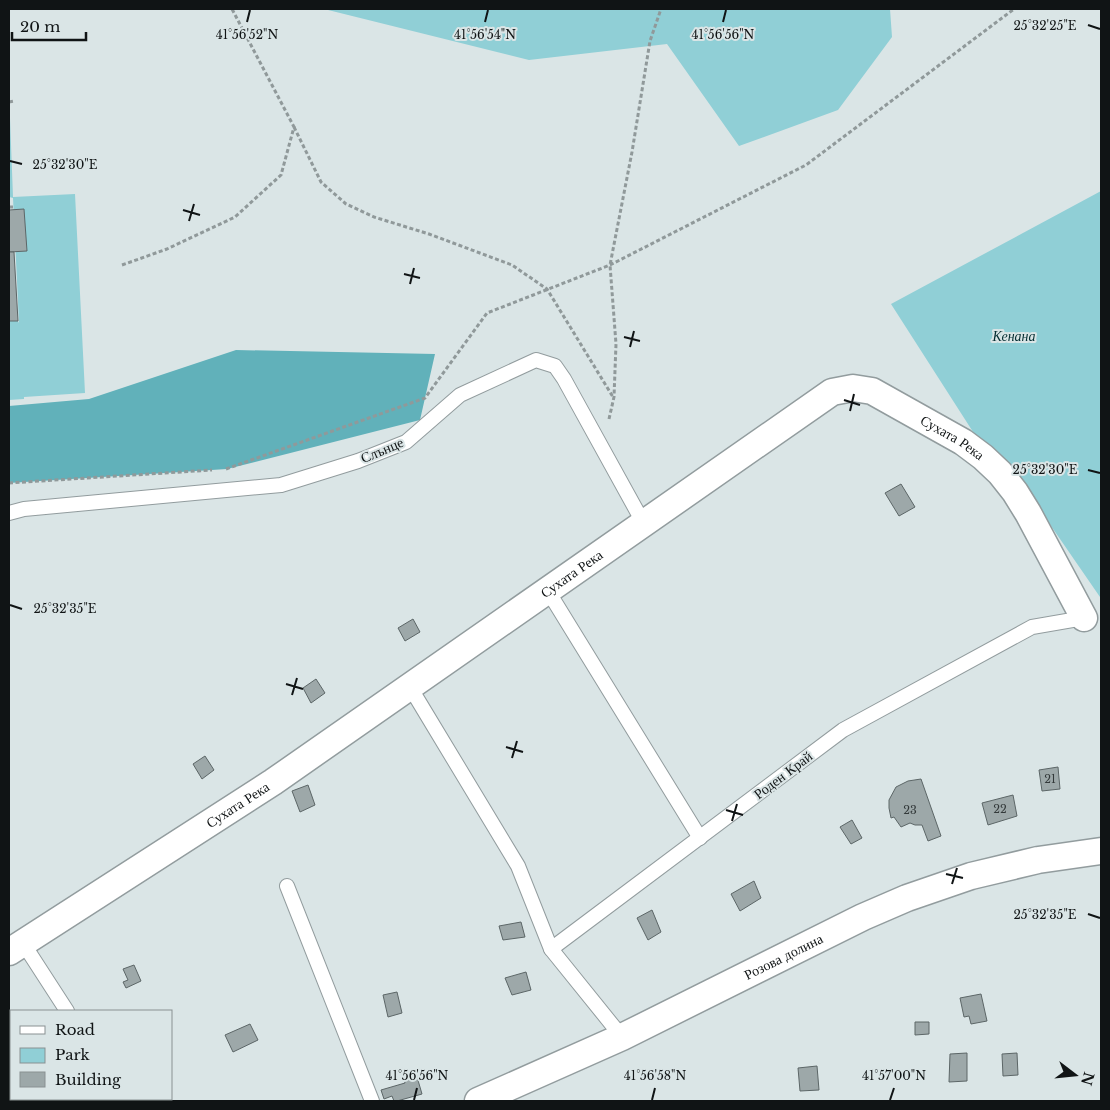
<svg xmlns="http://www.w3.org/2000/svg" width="1110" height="1110" viewBox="0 0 1110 1110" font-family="'Libre Baskerville',serif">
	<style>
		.green { fill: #90cfd6 }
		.forest { fill: #61b1ba }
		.building { fill: #9da8a9; stroke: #5c6667 }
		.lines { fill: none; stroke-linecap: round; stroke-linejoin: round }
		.service-casing { stroke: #929c9e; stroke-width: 16 }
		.minor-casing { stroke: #929c9e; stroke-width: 29 }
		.path { stroke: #90999a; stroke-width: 3; stroke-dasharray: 4 2.5; stroke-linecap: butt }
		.service { stroke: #fff; stroke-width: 14 }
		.minor { stroke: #fff; stroke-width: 26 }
		.ticks { fill: none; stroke: #101415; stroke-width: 2 }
		.labels { text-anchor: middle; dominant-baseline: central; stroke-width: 4; stroke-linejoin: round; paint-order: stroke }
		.number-label { font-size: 11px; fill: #33393a }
		.park-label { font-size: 14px; font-style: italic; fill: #062f33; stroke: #dae5e6 }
		.street-label { font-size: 14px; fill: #101415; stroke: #dae5e6 }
		.ticks-label { font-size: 12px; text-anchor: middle; fill: #101415; stroke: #dae5e6; stroke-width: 4; stroke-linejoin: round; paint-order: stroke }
	</style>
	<rect width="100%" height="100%" fill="#dae5e6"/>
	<g class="green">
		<polygon points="324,9 890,9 892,37 838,110 739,146 667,44 529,60"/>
		<polygon points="9,118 10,118 13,197 75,194 85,393 24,397 24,399 9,400 9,321 18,321 19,323 13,198 9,197"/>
		<polygon points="1101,191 1101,597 1100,597 1040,510 975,435 891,304"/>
	</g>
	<polygon class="forest" points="236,350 435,354 420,420 227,469 9,483 9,406 89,399"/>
	<g class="building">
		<polygon points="24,209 27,251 9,252 9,210"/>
		<polygon points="9,252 14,252 18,321 9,321"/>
		<polygon points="901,484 915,507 899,516 885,493"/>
		<polygon points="413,619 420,632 405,641 398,628"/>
		<polygon points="316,679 325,693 311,703 303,688"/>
		<polygon points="205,756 214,770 202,779 193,764"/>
		<polygon points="1058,767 1060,789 1042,791 1039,770"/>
		<polygon points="921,779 941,836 928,841 922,825 915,825 910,823 901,827 894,817 891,818 889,808 889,800 896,787 908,781"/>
		<polygon points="308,785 315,805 300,812 292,791"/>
		<polygon points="1013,795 1017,816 988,825 982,803"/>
		<polygon points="852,820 862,838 851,844 840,827"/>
		<polygon points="754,881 761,898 740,911 731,894"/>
		<polygon points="652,910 661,932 648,940 637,918"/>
		<polygon points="521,922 525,937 503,940 499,926"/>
		<polygon points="134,965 141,981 126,988 123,982 128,980 123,969"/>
		<polygon points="526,972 531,990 512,995 505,978"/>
		<polygon points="397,992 402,1013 388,1017 383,995"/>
		<polygon points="981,994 987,1021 971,1024 969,1016 964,1017 960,998"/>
		<polygon points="915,1022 929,1022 929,1034 915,1035"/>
		<polygon points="250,1024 258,1040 233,1052 225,1035"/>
		<polygon points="967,1053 967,1081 949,1082 950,1054"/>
		<polygon points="1017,1053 1018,1075 1003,1076 1002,1054"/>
		<polygon points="817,1066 819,1090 800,1091 798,1068"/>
		<polygon points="415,1070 422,1094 397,1101 394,1101 392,1096 384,1099 381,1090 405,1083 403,1074"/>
	</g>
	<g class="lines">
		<g class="service-casing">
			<g id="service">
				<polyline points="9,513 24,509 281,485 358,461 406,442 460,395 536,360 555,366 564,379 644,524"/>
				<polyline points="548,591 700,838"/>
				<polyline points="410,687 518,866 551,949"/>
				<polyline points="287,886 372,1101"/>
				<polyline points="23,943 67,1011"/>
				<polyline points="622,1037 551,949 843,730 1032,627 1084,618"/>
				<polyline points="122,1099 123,1101"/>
			</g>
		</g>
		<g class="minor-casing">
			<g id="minor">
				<path id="s1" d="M 9,952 L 273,782 L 832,392 L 853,388 L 872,391 L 963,442 L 983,457 L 1000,473 L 1015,492 L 1028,513 L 1084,618"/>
				<path id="s2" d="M 478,1101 L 622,1037 L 863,917 L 907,898 L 971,876 L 1038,860 L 1101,851"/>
			</g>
		</g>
		<g class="path">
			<polyline points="9,102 15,101"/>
			<polyline points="294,127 321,182 346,204 374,217 429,234 512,265 547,289 613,397"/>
			<polyline points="9,207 14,207"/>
			<polyline points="122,265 167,249 235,217 281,175 294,127 232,9"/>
			<polyline points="609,419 614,397 616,344 610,265 632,152 650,41 661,9"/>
			<polyline points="226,469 425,398 487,313 610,265 806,165 1014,9"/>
			<polyline points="9,483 212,470"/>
		</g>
		<use href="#service" class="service"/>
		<use href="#minor" class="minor"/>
	</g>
	<path class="ticks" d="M 247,22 L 250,10M 485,22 L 488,10M 723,22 L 726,10M 1088,25 L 1100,29M 10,161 L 22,164M 183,210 L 200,215M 189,221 L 194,204M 404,274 L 420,278M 410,284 L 414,268M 624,337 L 640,341M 630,347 L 634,331M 844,400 L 860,405M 850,411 L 854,394M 1088,470 L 1100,473M 10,605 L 22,609M 286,684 L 303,689M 292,695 L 297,678M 506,747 L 523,752M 512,758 L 517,741M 726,810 L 743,815M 732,821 L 737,804M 946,874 L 963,878M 952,884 L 957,868M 1088,914 L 1100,918M 414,1100 L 417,1088M 652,1100 L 655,1088M 890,1100 L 894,1088"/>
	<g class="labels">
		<g class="number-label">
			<text x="1050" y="779">21</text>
			<text x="1000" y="809">22</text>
			<text x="910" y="810">23</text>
		</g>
		<g class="park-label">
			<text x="1014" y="336">Кенана</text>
		</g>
		<g class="street-label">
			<text stroke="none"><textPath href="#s1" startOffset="1129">Сухата Река</textPath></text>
			<text transform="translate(382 450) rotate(-23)">Слънце</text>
			<text stroke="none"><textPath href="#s1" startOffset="678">Сухата Река</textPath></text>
			<text transform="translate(783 775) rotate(-37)">Роден Край</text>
			<text stroke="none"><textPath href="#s1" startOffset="272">Сухата Река</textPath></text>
			<text stroke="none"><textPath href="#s2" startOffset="338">Розова долина</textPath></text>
		</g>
	</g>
	<g class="ticks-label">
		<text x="1045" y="30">25°32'25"E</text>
		<text x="247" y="39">41°56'52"N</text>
		<text x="485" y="39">41°56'54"N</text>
		<text x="723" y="39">41°56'56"N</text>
		<text x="65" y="169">25°32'30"E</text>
		<text x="1045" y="474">25°32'30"E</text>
		<text x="65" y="613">25°32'35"E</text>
		<text x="1045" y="919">25°32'35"E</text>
		<text x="417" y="1080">41°56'56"N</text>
		<text x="655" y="1080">41°56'58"N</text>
		<text x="894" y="1080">41°57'00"N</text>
	</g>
	<rect width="1110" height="1110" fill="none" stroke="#101415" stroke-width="20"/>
	<rect x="10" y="1010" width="162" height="90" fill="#dae5e6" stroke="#899192"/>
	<rect x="20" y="1026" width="25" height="8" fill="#ffffff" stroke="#899192"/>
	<text x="55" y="1035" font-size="15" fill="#101415">Road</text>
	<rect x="20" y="1048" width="25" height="15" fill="#90cfd6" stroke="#899192"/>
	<text x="55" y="1060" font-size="15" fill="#101415">Park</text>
	<rect x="20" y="1072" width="25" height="15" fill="#9da8a9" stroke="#899192"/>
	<text x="55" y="1085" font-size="15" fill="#101415">Building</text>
	<g transform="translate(1075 1075) rotate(106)" stroke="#dae5e6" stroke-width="4" paint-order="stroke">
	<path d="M0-4L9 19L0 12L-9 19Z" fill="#101415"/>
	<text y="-8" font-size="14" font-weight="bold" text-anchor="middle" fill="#101415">N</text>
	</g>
	<path d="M12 32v8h74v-8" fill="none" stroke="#101415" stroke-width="2.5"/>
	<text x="20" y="32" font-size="15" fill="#101415" stroke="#dae5e6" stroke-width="4" paint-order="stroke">20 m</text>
</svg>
